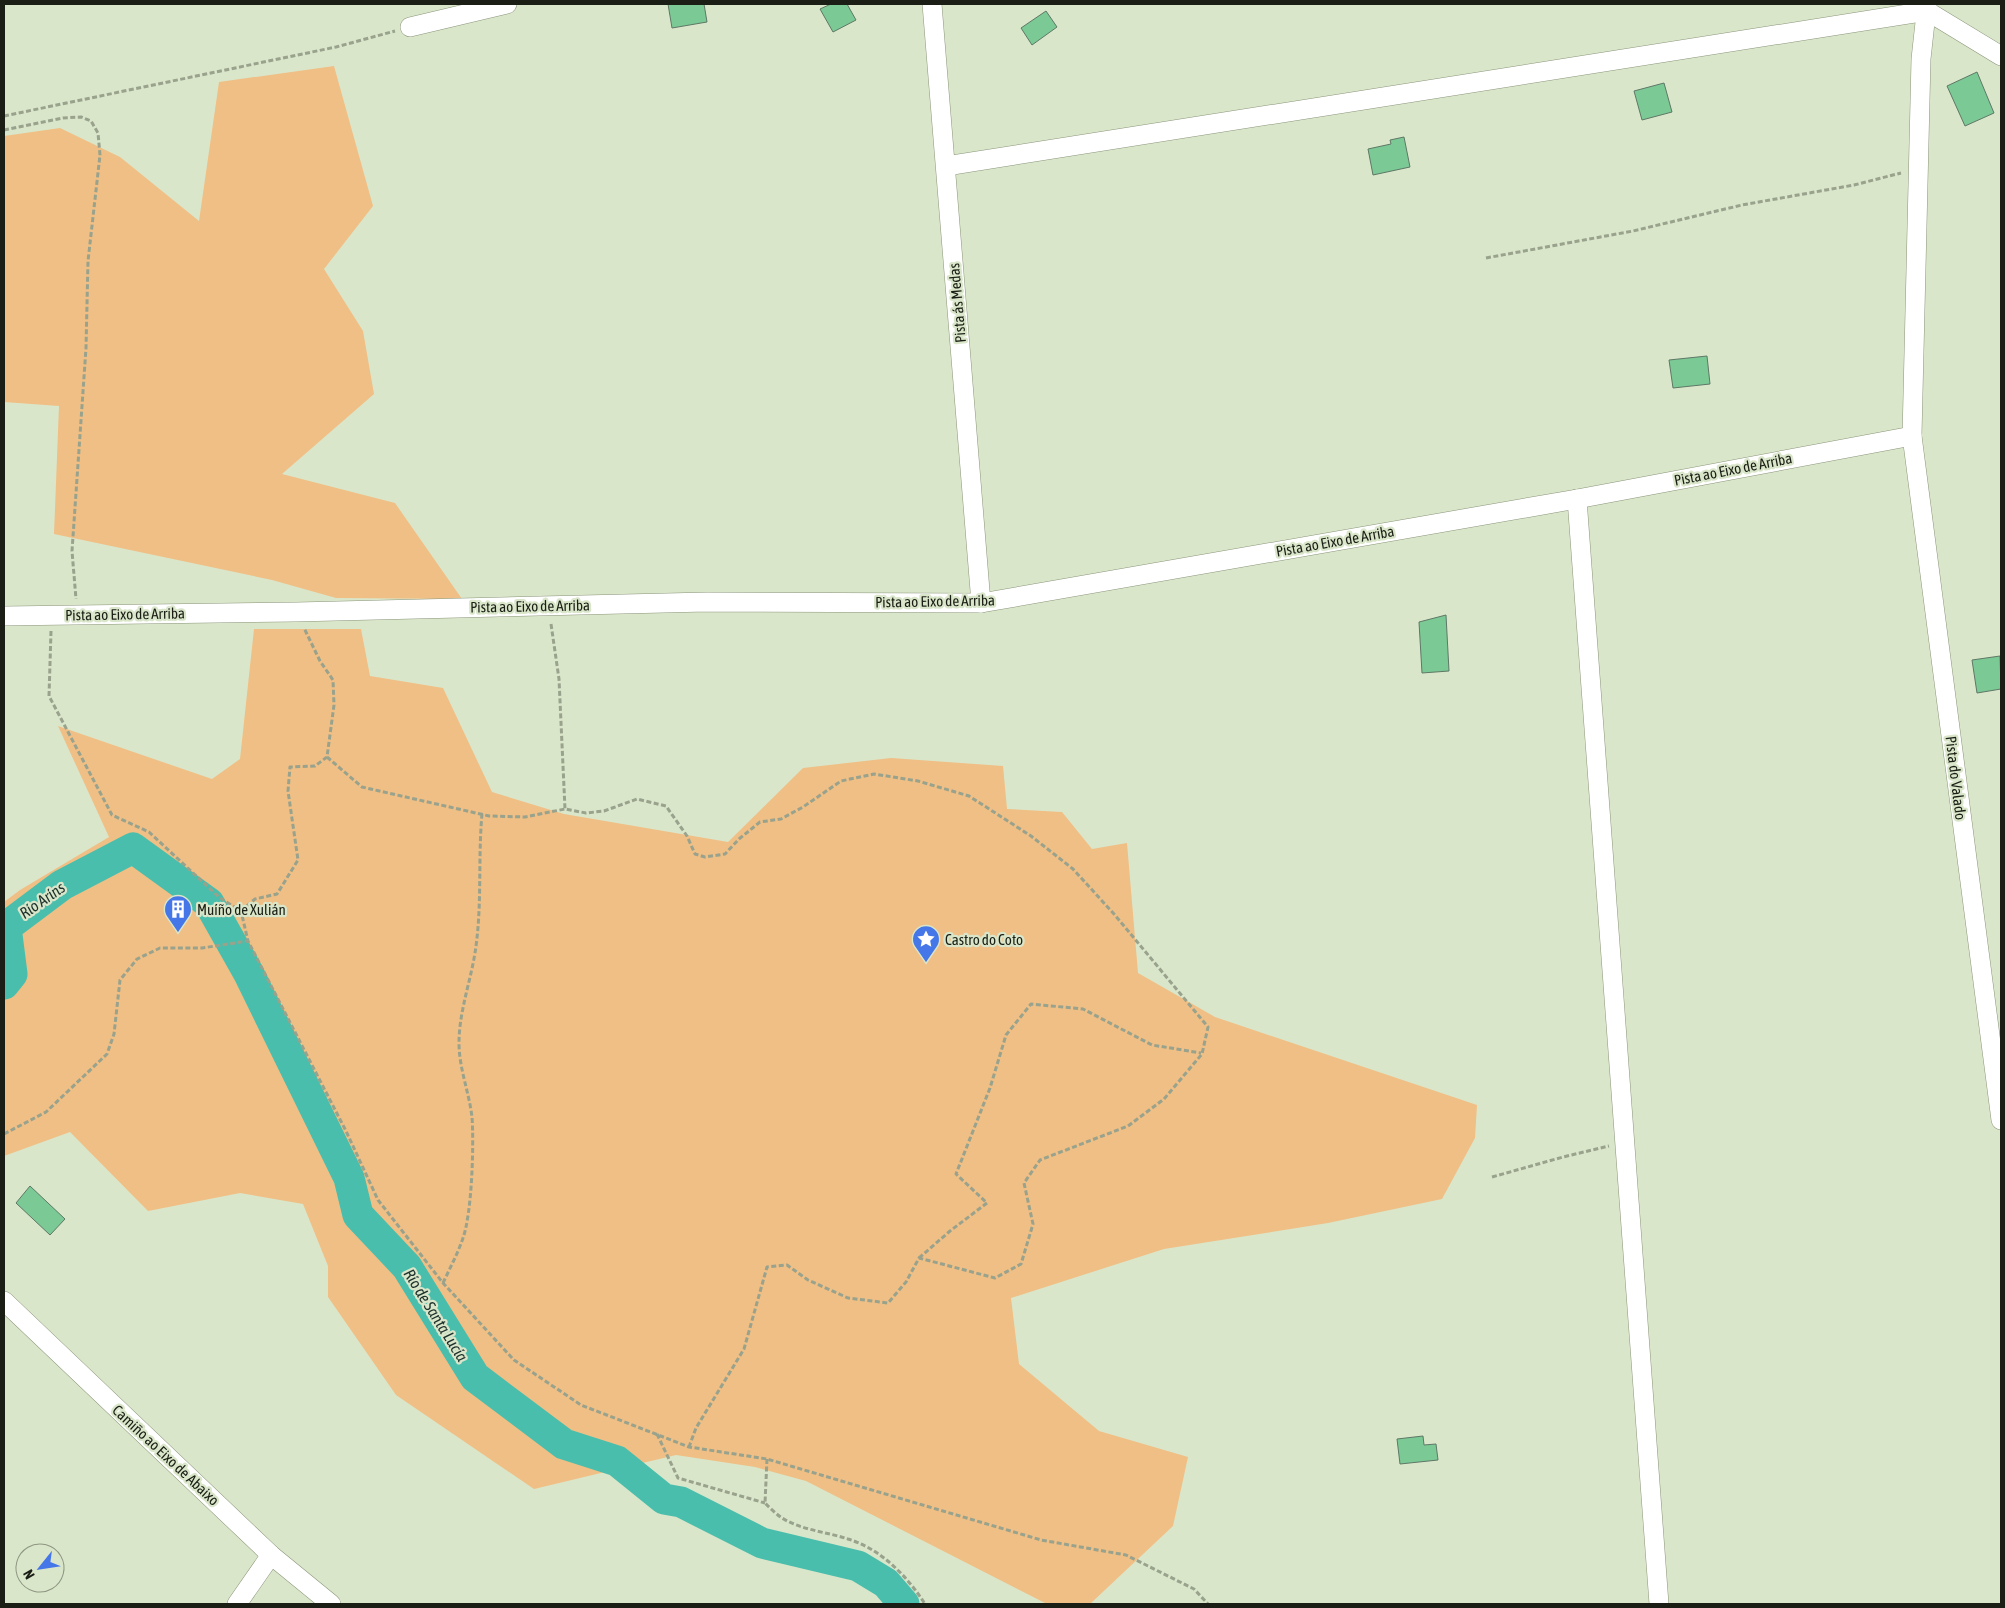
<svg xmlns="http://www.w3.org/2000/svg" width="2005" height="1608" viewBox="0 0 2005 1608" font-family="'Asap Condensed',sans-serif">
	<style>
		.green { fill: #f0bf85 }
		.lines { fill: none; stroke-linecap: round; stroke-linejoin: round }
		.river { stroke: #49beac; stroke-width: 31 }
		.building { fill: #7bc994; stroke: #5e7866 }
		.minor-casing { stroke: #8a957a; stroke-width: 20 }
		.path { stroke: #99a28c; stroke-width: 3; stroke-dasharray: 5 2.5; stroke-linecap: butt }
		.minor { stroke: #fff; stroke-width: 19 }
		.labels { text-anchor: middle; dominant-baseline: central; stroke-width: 4.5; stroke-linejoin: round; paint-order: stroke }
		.street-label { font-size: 15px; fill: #1a1e14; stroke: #dae6ca }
		.poi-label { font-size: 15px; fill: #1a1e14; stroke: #dae6ca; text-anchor: start }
		.water-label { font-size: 16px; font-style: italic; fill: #1c302c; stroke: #dae6ca }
	</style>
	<rect width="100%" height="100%" fill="#dae6ca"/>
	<g class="green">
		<polygon points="334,66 373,206 324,269 363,331 374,394 282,474 395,503 462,599 336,598 272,580 54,534 59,406 4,402 4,136 60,128 120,157 199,221 219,82"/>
		<polygon points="254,629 361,629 370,676 443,688 492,792 564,814 728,842 803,768 891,758 1003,766 1007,809 1062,812 1092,849 1127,843 1138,973 1215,1017 1477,1105 1475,1138 1442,1199 1328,1223 1164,1249 1011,1298 1019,1364 1099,1431 1188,1457 1173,1526 1090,1604 1047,1604 806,1481 755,1467 676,1455 534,1489 396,1395 328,1297 328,1266 303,1204 240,1193 148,1211 70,1132 4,1156 4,902 20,890 109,837 58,726 212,779 240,759"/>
	</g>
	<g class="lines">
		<polyline class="river" points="4,984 12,974 6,927 62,885 133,848 209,903 249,974 349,1178 358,1215 407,1267 475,1377 564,1444 617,1461 664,1499 681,1502 762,1543 858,1566 886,1583 904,1604"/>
	</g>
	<g class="building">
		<polygon points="668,4 704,4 707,22 672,28"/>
		<polygon points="831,4 847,4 856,20 833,32 820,9"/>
		<polygon points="1046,11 1057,27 1032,45 1021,28"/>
		<polygon points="1977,72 1994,113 1965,126 1947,86"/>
		<polygon points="1664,83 1672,112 1642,120 1634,91"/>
		<polygon points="1404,137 1410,167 1373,175 1368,149 1391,144 1390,140"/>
		<polygon points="1707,356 1710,384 1673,388 1669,360"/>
		<polygon points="1446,615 1449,671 1422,673 1419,622"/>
		<polygon points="2000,656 2001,689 1977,693 1972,660"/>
		<polygon points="30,1186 65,1219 50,1235 16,1203"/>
		<polygon points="1423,1436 1424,1445 1436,1444 1438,1460 1400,1464 1397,1439"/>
	</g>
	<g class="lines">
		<g class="minor-casing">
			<g id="minor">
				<polyline points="932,4 981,603"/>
				<polyline points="1927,4 1921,59 1912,436 2001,1120"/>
				<polyline points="1927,11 2001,56"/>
				<polyline points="410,27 507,4"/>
				<polyline points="946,166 1927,11"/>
				<polyline points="1577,499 1659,1604"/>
				<polyline points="4,616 296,612 707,602 981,603 1577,499 1912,436"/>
				<polyline points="4,1301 271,1555 331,1604"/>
				<polyline points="237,1604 271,1555"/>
			</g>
		</g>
		<g class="path">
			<polyline points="4,116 336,47 395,31"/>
			<polyline points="4,130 63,118 81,117 91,121 98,133 100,155 88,261 86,348 72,551 76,599"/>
			<polyline points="1486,258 1633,231 1742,205 1854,185 1901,173"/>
			<polyline points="551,624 559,679 565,809 586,813 604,811 637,799 666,806 687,836 695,854 705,857 725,854 739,839 760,822 781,819 803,807 841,781 874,774 918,781 969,796 1031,836 1073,869 1114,914 1208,1027 1202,1054 1164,1099 1128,1126 1040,1160 1024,1183 1033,1224 1021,1264 995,1278 919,1258 906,1282 888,1303 848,1298 808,1280 787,1265 767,1267 744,1349 696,1428 689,1447"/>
			<polyline points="51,631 49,696 112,815 149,832 220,898 241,911 248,941 346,1131 378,1200 443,1283 514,1360 581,1405 689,1447 767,1459 1041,1540 1126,1555 1194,1589 1208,1604"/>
			<polyline points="327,757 362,787 489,816 525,817 565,809"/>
			<polyline points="241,911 255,899 277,894 298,860 288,791 290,767 315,766 327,757 334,705 333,680 320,661 304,628"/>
			<polyline points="4,1134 46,1112 107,1054 114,1034 120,980 137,959 160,948 202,948 248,941"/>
			<polyline points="1492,1177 1563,1157 1609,1146"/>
			<polyline points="919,1258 950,1231 987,1203 956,1174 990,1088 1006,1035 1031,1004 1083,1009 1152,1045 1201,1053"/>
			<path d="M 443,1283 C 450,1268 458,1253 463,1238 C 472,1213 474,1144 472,1117 C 469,1092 459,1068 459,1043 C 459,1010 472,978 476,946 C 482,902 478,858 482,814"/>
			<polyline points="657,1434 678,1478 765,1503"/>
			<path d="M 767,1459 L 765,1503 C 770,1508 776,1514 782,1518 C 801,1530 827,1532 848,1539 C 881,1549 907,1576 925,1604"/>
		</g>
		<use href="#minor" class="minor"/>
	</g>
	<defs>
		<g id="building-pin" transform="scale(1.4375)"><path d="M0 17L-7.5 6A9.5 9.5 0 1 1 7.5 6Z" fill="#4677e8" stroke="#dae6ca"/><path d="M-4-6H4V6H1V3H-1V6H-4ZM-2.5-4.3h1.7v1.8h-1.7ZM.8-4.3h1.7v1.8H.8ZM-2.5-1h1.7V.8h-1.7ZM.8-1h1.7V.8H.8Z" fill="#fff"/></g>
		<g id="sight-pin" transform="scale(1.4375)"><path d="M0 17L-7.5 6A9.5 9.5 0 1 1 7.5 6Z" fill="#4677e8" stroke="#dae6ca"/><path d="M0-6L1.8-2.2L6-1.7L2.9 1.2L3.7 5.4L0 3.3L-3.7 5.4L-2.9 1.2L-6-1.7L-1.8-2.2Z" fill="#fff"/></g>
	</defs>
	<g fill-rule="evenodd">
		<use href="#building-pin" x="178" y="909"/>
		<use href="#sight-pin" x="926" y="939"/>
	</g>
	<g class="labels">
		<g class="street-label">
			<text transform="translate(957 303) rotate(-95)">Pista ás Medas</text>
			<text transform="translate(1733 469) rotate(-11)">Pista ao Eixo de Arriba</text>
			<text transform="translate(1335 541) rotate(-10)">Pista ao Eixo de Arriba</text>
			<text transform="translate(935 601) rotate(-1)">Pista ao Eixo de Arriba</text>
			<text transform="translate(530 606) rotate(-1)">Pista ao Eixo de Arriba</text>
			<text transform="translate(125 614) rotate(-1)">Pista ao Eixo de Arriba</text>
			<text transform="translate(1956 778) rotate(83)">Pista do Valado</text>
			<text transform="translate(166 1455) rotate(43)">Camiño ao Eixo de Abaixo</text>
		</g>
		<g class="poi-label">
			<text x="197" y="909">Muíño de Xulián</text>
			<text x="945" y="939">Castro do Coto</text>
		</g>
		<g class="water-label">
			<text transform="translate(42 900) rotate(-35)">Río Aríns</text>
			<text transform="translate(436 1315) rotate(58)">Río de Santa Lucía</text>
		</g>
	</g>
	<rect width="2005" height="1608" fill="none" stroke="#1a1e14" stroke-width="10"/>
	<g transform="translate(40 1568) rotate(240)"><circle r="24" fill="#dae6ca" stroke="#8d9681"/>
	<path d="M0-4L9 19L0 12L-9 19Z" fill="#4677e8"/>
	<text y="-8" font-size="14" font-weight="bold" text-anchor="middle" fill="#1a1e14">N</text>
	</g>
</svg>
